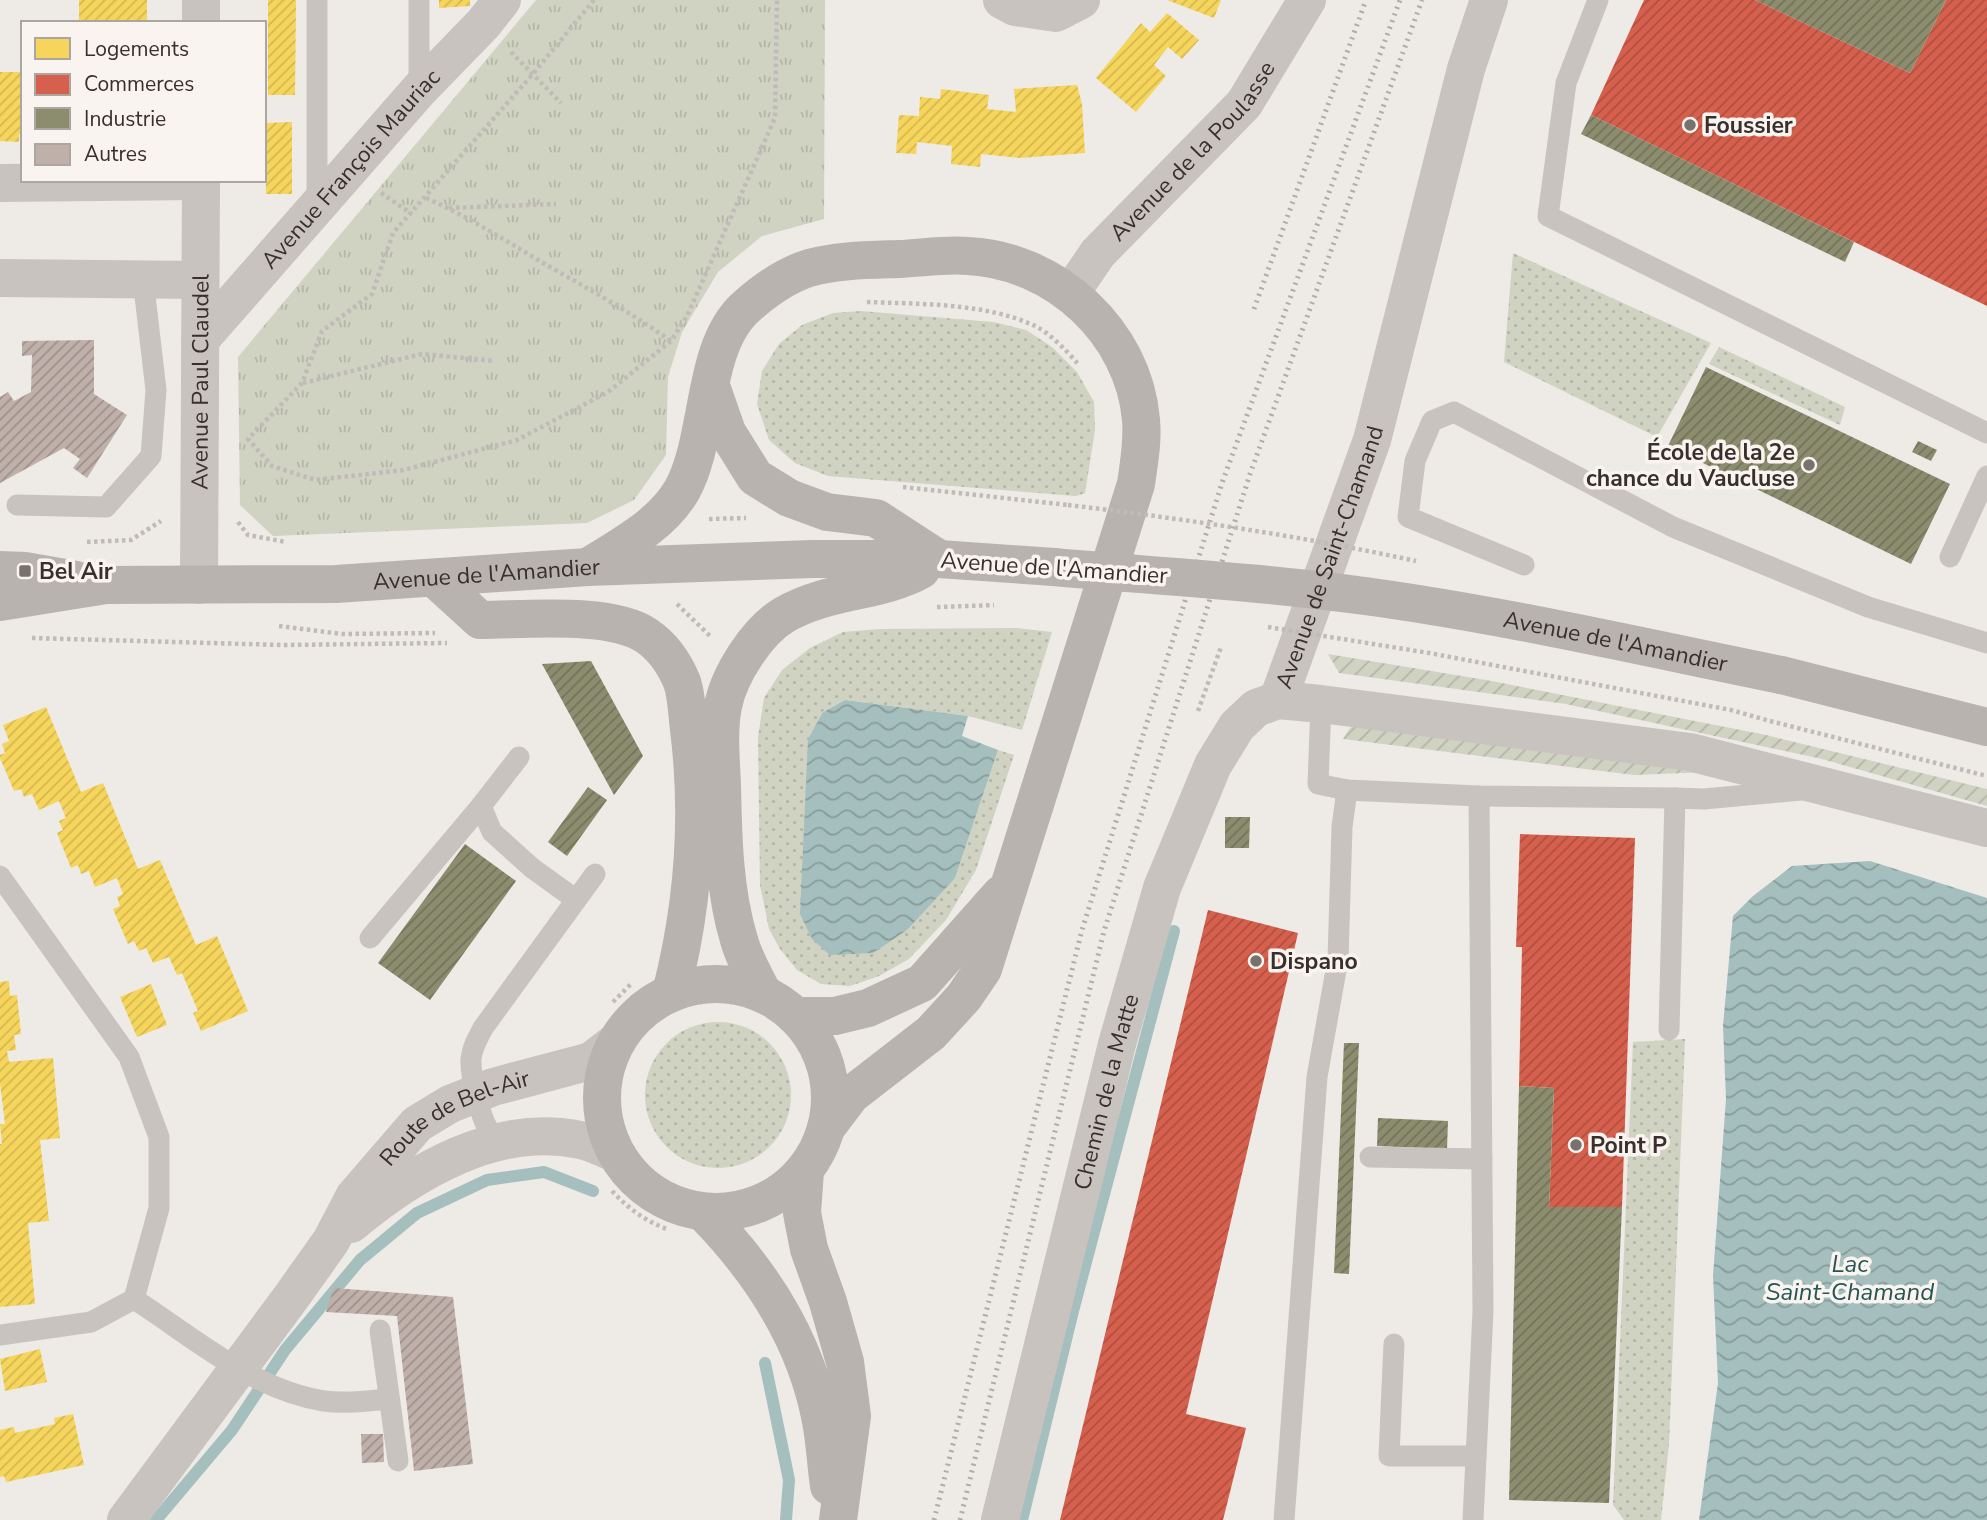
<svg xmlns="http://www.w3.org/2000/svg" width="1987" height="1520" viewBox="0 0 1987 1520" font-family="'Nunito Sans',sans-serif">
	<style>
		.grass { fill: url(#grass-dots) }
		.park { fill: url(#park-tufts) }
		.garden { fill: url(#garden-furrows) }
		.water { fill: url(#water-waves) }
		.homes { fill: url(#homes-hatch) }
		.shops { fill: url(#shops-hatch) }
		.industry { fill: url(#industry-hatch) }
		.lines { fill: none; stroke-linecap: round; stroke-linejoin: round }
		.stream { stroke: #a4bfbd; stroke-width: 12 }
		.building { fill: url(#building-hatch) }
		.path { stroke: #c1bbb7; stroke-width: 4.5; stroke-dasharray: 3.5 3.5; stroke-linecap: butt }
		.service { stroke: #c8c3bf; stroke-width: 21 }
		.minor { stroke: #c8c3bf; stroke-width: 38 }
		.tertiary { stroke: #c8c3bf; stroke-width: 38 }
		.secondary { stroke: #b8b3af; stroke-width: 38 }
		.rail { stroke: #b0aca9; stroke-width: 5; stroke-dasharray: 2 5; stroke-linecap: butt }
		.path-bridge { stroke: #c1bbb7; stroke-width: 4.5; stroke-dasharray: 3.5 3.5; stroke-linecap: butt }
		.secondary-bridge { stroke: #b8b3af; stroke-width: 38 }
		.poi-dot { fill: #78716e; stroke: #f9f4ef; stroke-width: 2.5 }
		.labels { text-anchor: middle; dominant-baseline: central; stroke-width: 7; stroke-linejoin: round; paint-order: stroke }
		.poi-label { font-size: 23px; font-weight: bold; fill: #39302d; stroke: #f9f4ef; text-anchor: start }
		.street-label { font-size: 23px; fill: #39302d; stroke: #f9f4ef }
		.water-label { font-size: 24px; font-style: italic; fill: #265556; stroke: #f9f4ef }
	</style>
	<defs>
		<pattern id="grass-dots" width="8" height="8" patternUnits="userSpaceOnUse" patternTransform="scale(1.75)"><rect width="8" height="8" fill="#d0d2c2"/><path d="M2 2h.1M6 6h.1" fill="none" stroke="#b3b5a7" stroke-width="1.8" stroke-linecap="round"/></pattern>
		<pattern id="park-tufts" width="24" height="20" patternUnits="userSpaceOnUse" patternTransform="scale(1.75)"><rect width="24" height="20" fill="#d0d2c2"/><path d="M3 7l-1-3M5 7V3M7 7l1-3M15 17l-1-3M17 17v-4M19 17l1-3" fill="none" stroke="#b3b5a7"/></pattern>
		<pattern id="garden-furrows" width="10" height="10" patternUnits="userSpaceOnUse" patternTransform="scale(1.75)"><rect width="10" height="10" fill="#d0d2c2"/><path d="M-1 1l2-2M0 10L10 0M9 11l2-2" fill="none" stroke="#b3b5a7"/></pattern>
		<pattern id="water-waves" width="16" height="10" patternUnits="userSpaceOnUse" patternTransform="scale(1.75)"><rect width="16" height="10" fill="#a4bfbd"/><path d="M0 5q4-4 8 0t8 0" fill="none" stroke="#879c9a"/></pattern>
		<pattern id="homes-hatch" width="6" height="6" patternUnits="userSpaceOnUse" patternTransform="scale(1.75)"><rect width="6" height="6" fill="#f6d55c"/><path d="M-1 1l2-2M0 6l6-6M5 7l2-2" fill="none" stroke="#d4b750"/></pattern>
		<pattern id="shops-hatch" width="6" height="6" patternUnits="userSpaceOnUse" patternTransform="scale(1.75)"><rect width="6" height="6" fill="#d6604d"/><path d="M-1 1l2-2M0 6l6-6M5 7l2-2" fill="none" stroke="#af5040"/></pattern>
		<pattern id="industry-hatch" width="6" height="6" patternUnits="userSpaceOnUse" patternTransform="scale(1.75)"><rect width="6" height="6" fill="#8c8c6e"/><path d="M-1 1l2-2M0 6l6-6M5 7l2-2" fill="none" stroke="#73735b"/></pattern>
		<pattern id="building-hatch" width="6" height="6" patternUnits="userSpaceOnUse" patternTransform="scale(1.75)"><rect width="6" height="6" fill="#c0b0aa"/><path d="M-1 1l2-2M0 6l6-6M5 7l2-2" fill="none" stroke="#9d908b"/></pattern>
	</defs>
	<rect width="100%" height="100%" fill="#eeeae6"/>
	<g class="grass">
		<polygon points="1513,253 1711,343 1657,437 1504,362"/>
		<polygon points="861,311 993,322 1026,330 1052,347 1077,372 1094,402 1095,430 1085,493 1076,496 828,476 795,463 769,440 757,404 762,371 779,344 802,325 833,313"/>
		<polygon points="1719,347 1845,407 1840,425 1709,364"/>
		<polygon points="1016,628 1052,632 1022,730 968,716 845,700 822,712 955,878 998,750 1014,755 976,870 946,920 909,959 879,976 850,986 821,984 797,970 780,949 769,929 760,885 758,737 764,698 782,670 810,648 843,632 880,629"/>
		<circle cx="718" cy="1095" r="73"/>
		<polygon points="1685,1039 1669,1444 1661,1520 1624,1520 1613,1505 1633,1042"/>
	</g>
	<polygon class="park" points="536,0 825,0 824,219 762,236 718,272 682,332 668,377 666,455 634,500 587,523 273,536 240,505 238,357"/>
	<g class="garden">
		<polygon points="1328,654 1486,680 1766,735 1987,789 1987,806 1822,759 1566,704 1339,673"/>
		<polygon points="1359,724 1708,772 1634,775 1343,739 1350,728"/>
	</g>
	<g class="water">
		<polygon points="845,700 968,716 962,736 998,750 955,878 907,930 873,953 830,955 812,939 800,914 808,739 823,712"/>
		<polygon points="1870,861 1987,898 1987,1520 1699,1520 1718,1383 1713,1276 1726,1099 1723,1026 1733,916 1753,896 1792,866"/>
	</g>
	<g class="homes">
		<rect x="79" y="0" width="68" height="23"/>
		<polygon points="268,0 296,0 295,95 268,95"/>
		<polygon points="439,0 470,0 470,6 439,8"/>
		<polygon points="1167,0 1221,0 1214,18"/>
		<polygon points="1167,13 1199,40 1182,59 1168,47 1154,65 1166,76 1136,112 1096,78 1141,23 1150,32"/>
		<polygon points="0,72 23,72 23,134 19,134 19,142 0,141"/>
		<polygon points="1077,85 1082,104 1085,153 1020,158 981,154 980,167 951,164 952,146 917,142 916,154 896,153 899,115 919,116 920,97 940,99 941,89 989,95 987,109 1016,112 1014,89"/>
		<polygon points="292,122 292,194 266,194 265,123"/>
		<polygon points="46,707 81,792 103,783 138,869 160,860 196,945 217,936 248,1011 201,1031 193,1013 198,1011 182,973 177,975 169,957 153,963 146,948 139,951 134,941 128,944 113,909 120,906 117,897 123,894 117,878 95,887 89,871 81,874 78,865 71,868 57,833 63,830 59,821 66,818 59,801 39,810 32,794 24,797 21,789 14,791 0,758 0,755 5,753 2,744 9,741 3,725"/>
		<polygon points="9,981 10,996 17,995 21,1034 14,1035 16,1050 7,1051 9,1062 53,1058 60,1138 40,1140 49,1221 28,1223 35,1304 0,1307 0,1144 2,1144 0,1124 5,1124 0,1083 0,982"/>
		<polygon points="151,984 167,1025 137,1037 120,997"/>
		<polygon points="40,1349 47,1382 5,1391 0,1359"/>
		<polygon points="73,1414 84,1465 6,1482 4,1476 0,1477 0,1430 14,1427 15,1433 55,1424 54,1418"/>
	</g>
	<g class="shops">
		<polygon points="1644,0 1755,0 1910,73 1946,0 1987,0 1987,306 1591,115"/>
		<polygon points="1520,834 1635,838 1622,1207 1549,1207 1554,1088 1519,1086 1522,947 1516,947"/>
		<polygon points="1208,910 1298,933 1186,1414 1246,1428 1223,1520 1060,1520"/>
	</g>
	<g class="industry">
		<polygon points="1755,0 1946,0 1910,73"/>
		<polygon points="1591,115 1854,242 1845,262 1581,134"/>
		<polygon points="1706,367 1950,484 1911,564 1668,446"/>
		<polygon points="1918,441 1937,450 1931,461 1912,452"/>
		<polygon points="591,661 643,756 614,795 542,664"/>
		<polygon points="588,787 607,800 567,856 548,842"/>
		<polygon points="1225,817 1250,817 1249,848 1225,848"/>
		<polygon points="465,844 516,881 430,1000 378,963"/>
		<polygon points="1344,1043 1359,1043 1349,1274 1334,1273"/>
		<polygon points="1519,1086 1554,1088 1549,1207 1622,1207 1609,1503 1509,1500"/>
		<polygon points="1378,1118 1448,1121 1447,1149 1377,1146"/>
	</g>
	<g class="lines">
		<g class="stream">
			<polyline points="765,1363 789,1480 786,1520"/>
			<polyline points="156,1520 232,1430 285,1350 360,1260 417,1213 487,1180 544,1172 593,1191"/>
			<polyline points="1022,1520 1073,1311 1174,931"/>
		</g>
	</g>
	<g class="building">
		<polygon points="94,340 94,394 127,415 87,478 73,468 80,459 64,448 0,483 0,397 8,392 14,401 31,392 32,355 22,356 22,341"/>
		<polygon points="334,1288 453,1297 473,1464 414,1471 397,1316 326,1312"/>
		<polygon points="361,1434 383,1434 384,1462 362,1463"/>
	</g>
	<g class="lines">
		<g class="path">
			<polyline points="594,0 532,75 393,233 372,294 322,331 302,383 248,439 272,466 315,480 404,470 517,440 608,392 671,341 687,316 775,118 777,0"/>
			<polyline points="511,52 561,103"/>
			<polyline points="381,193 412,214"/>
			<path d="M 426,198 C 467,216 505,240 543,263 C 587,288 630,312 671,341"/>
			<polyline points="449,208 556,204"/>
			<path d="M 867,302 C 920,304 984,303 1033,325 C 1049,332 1067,351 1078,364"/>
			<polyline points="303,383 422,354 494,361"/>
			<polyline points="903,487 1068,505"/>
			<polyline points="709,519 746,518"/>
			<polyline points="238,522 248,535 286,542"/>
			<polyline points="87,542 131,540 161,521"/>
			<polyline points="677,604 711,637"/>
			<polyline points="937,607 994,605"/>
			<polyline points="279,626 342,634 435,633"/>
			<polyline points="32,638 282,645 447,643"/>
			<polyline points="1198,711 1221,647"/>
			<polyline points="1770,721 1987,776"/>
			<polyline points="613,1002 632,983"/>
			<path d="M 612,1191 C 628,1208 645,1221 667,1229"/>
		</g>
		<g class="service">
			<polyline points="317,0 317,204"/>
			<polyline points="419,0 419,88"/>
			<polyline points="1598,0 1566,83 1548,216 1987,433"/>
			<polyline points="17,505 106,507 151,456 156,390 143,279"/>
			<polyline points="1950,557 1987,476"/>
			<polyline points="1524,565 1408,517 1415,461 1432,421 1454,412 1673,527 1868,607 1987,643"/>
			<polyline points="1321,704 1318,784 1347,790 1479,796 1675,798"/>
			<polyline points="519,757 481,806 492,832 532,868 575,899"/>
			<polyline points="0,876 129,1057 159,1137 159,1208 134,1299 91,1322 0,1335"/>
			<polyline points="370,938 481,806"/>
			<polyline points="1669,1030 1675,798 1704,799 1801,790"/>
			<path d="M 505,1141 C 501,1139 494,1136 491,1133 C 481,1122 470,1074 471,1059 C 472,1047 478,1038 483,1028 L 595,874"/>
			<polyline points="1370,1157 1482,1159"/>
			<path d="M 134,1299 C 193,1337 253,1390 324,1401 C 345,1404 368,1401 389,1399"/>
			<polyline points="380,1330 398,1461"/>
			<polyline points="1394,1344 1389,1456 1476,1456"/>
			<polyline points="1284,1520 1317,1077 1338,959 1342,827 1347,790"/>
			<polyline points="1473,1520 1483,1311 1479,796"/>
		</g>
		<g class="minor">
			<polyline points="1002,0 1015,7 1056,13 1081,0"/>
			<polyline points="201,23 201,0"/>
			<polyline points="0,183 201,181"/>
			<polyline points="0,278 200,280"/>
			<path id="s1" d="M 200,340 L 419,90 L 484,23 L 502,0"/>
			<path id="s2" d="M 199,585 L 201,180"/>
			<path id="s3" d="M 1278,700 L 1372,440 L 1466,69 L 1489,0"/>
			<path d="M 351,1224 C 413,1172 497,1122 580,1140 C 592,1142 604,1149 615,1153"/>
			<path id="s4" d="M 126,1520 L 292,1296 L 331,1241 L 354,1197 L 417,1124 L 450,1104 L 493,1087 L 591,1061 L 617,1041"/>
			<path id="s5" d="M 1000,1520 L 1117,1044 L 1162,888 L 1213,765 L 1237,726 L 1256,708 L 1278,700 L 1321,704 L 1690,752 L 1987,828"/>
		</g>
		<path class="tertiary" id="s6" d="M 1070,294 L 1098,253 L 1244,104 L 1307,0"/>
		<g class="secondary">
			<polyline points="711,386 727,432 755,477 789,498 827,512 876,518 939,559"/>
			<path d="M 588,567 C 621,546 662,525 682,490 C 711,438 701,347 746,307 C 764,291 787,275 809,268 C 837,260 870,260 899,259 C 922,258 945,254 968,256 C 1055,260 1134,332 1141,420 C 1143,442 1139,462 1136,484 L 983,969 L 964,997 L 931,1033 L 851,1095 L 826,1128"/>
			<polyline points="0,570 25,571 76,580"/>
			<path d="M 434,578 L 480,620 C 524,620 611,611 647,636 C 663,647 675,665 682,682 C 687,696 687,715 689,729 C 700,818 693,907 671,993"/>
			<path id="s7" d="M 0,602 L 106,585 L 336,584 L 588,567 L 813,559 L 939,559 L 1054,567"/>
			<polyline points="1781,675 1987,727"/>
			<circle cx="716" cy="1098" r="114"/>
			<path d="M 763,993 C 754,976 744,958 739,940 C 724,890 723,837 722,786 C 721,760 718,731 723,706 C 729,675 757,631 784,615 C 828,589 880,593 921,570"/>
			<polyline points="795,1016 835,1016 868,1008 922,983 1001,894"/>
			<polyline points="805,1171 802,1213 809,1249 828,1302 845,1362 852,1416 838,1520"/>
			<path d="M 703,1212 C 760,1270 806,1340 821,1421 C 825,1442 826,1465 829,1486"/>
		</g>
		<g class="rail">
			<polyline points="1254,309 1366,0"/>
			<polyline points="934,1520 1082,930 1222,483 1400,0"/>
			<polyline points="960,1520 1104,931 1250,474 1422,0"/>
		</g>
		<g class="path-bridge">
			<path d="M 1068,505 C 1185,519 1301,536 1416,561"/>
			<polyline points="1268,627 1429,653 1731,710 1770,721"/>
		</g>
		<path class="secondary-bridge" id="s8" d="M 1054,567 C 1157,576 1262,582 1365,596 C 1504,615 1643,647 1781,675"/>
	</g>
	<g class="poi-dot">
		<circle cx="1690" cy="125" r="7"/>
		<circle cx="1809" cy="465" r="7"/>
		<rect x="18" y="564" width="14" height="14" rx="3.5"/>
		<circle cx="1256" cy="961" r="7"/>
		<circle cx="1576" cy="1145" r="7"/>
	</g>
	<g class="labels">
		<g class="poi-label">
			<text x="1704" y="125">Foussier</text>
			<text x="1795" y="452" text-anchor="end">École de la 2e<tspan x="1795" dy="26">chance du Vaucluse</tspan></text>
			<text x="39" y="571">Bel Air</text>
			<text x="1270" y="961">Dispano</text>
			<text x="1590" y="1145">Point P</text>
		</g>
		<g class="street-label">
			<text stroke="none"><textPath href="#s6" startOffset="189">Avenue de la Poulasse</textPath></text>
			<text stroke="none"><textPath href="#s1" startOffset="228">Avenue François Mauriac</textPath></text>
			<text stroke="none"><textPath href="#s2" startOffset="203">Avenue Paul Claudel</textPath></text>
			<text stroke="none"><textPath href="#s3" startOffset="152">Avenue de Saint-Chamand</textPath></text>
			<text transform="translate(1054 568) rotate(4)">Avenue de l'Amandier</text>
			<text stroke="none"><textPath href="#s7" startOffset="488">Avenue de l'Amandier</textPath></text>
			<text stroke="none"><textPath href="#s8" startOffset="567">Avenue de l'Amandier</textPath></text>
			<text stroke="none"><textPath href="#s5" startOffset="441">Chemin de la Matte</textPath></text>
			<text stroke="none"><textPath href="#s4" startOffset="528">Route de Bel-Air</textPath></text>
		</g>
		<g class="water-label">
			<text x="1850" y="1264">Lac<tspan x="1850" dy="28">Saint-Chamand</tspan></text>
		</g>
	</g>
	<rect x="21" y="21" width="245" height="161" fill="#f9f4ef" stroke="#aca6a1" stroke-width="2"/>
	<rect x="35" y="38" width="35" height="21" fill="#f6d55c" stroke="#aca6a1" stroke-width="2"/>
	<text x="84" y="56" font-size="21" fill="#39302d">Logements</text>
	<rect x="35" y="74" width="35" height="21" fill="#d6604d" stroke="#aca6a1" stroke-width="2"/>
	<text x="84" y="91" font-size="21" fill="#39302d">Commerces</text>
	<rect x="35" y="108" width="35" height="21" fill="#8c8c6e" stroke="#aca6a1" stroke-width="2"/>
	<text x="84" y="126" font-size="21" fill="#39302d">Industrie</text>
	<rect x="35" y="144" width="35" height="21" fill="#c0b0aa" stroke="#aca6a1" stroke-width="2"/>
	<text x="84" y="161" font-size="21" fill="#39302d">Autres</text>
</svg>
